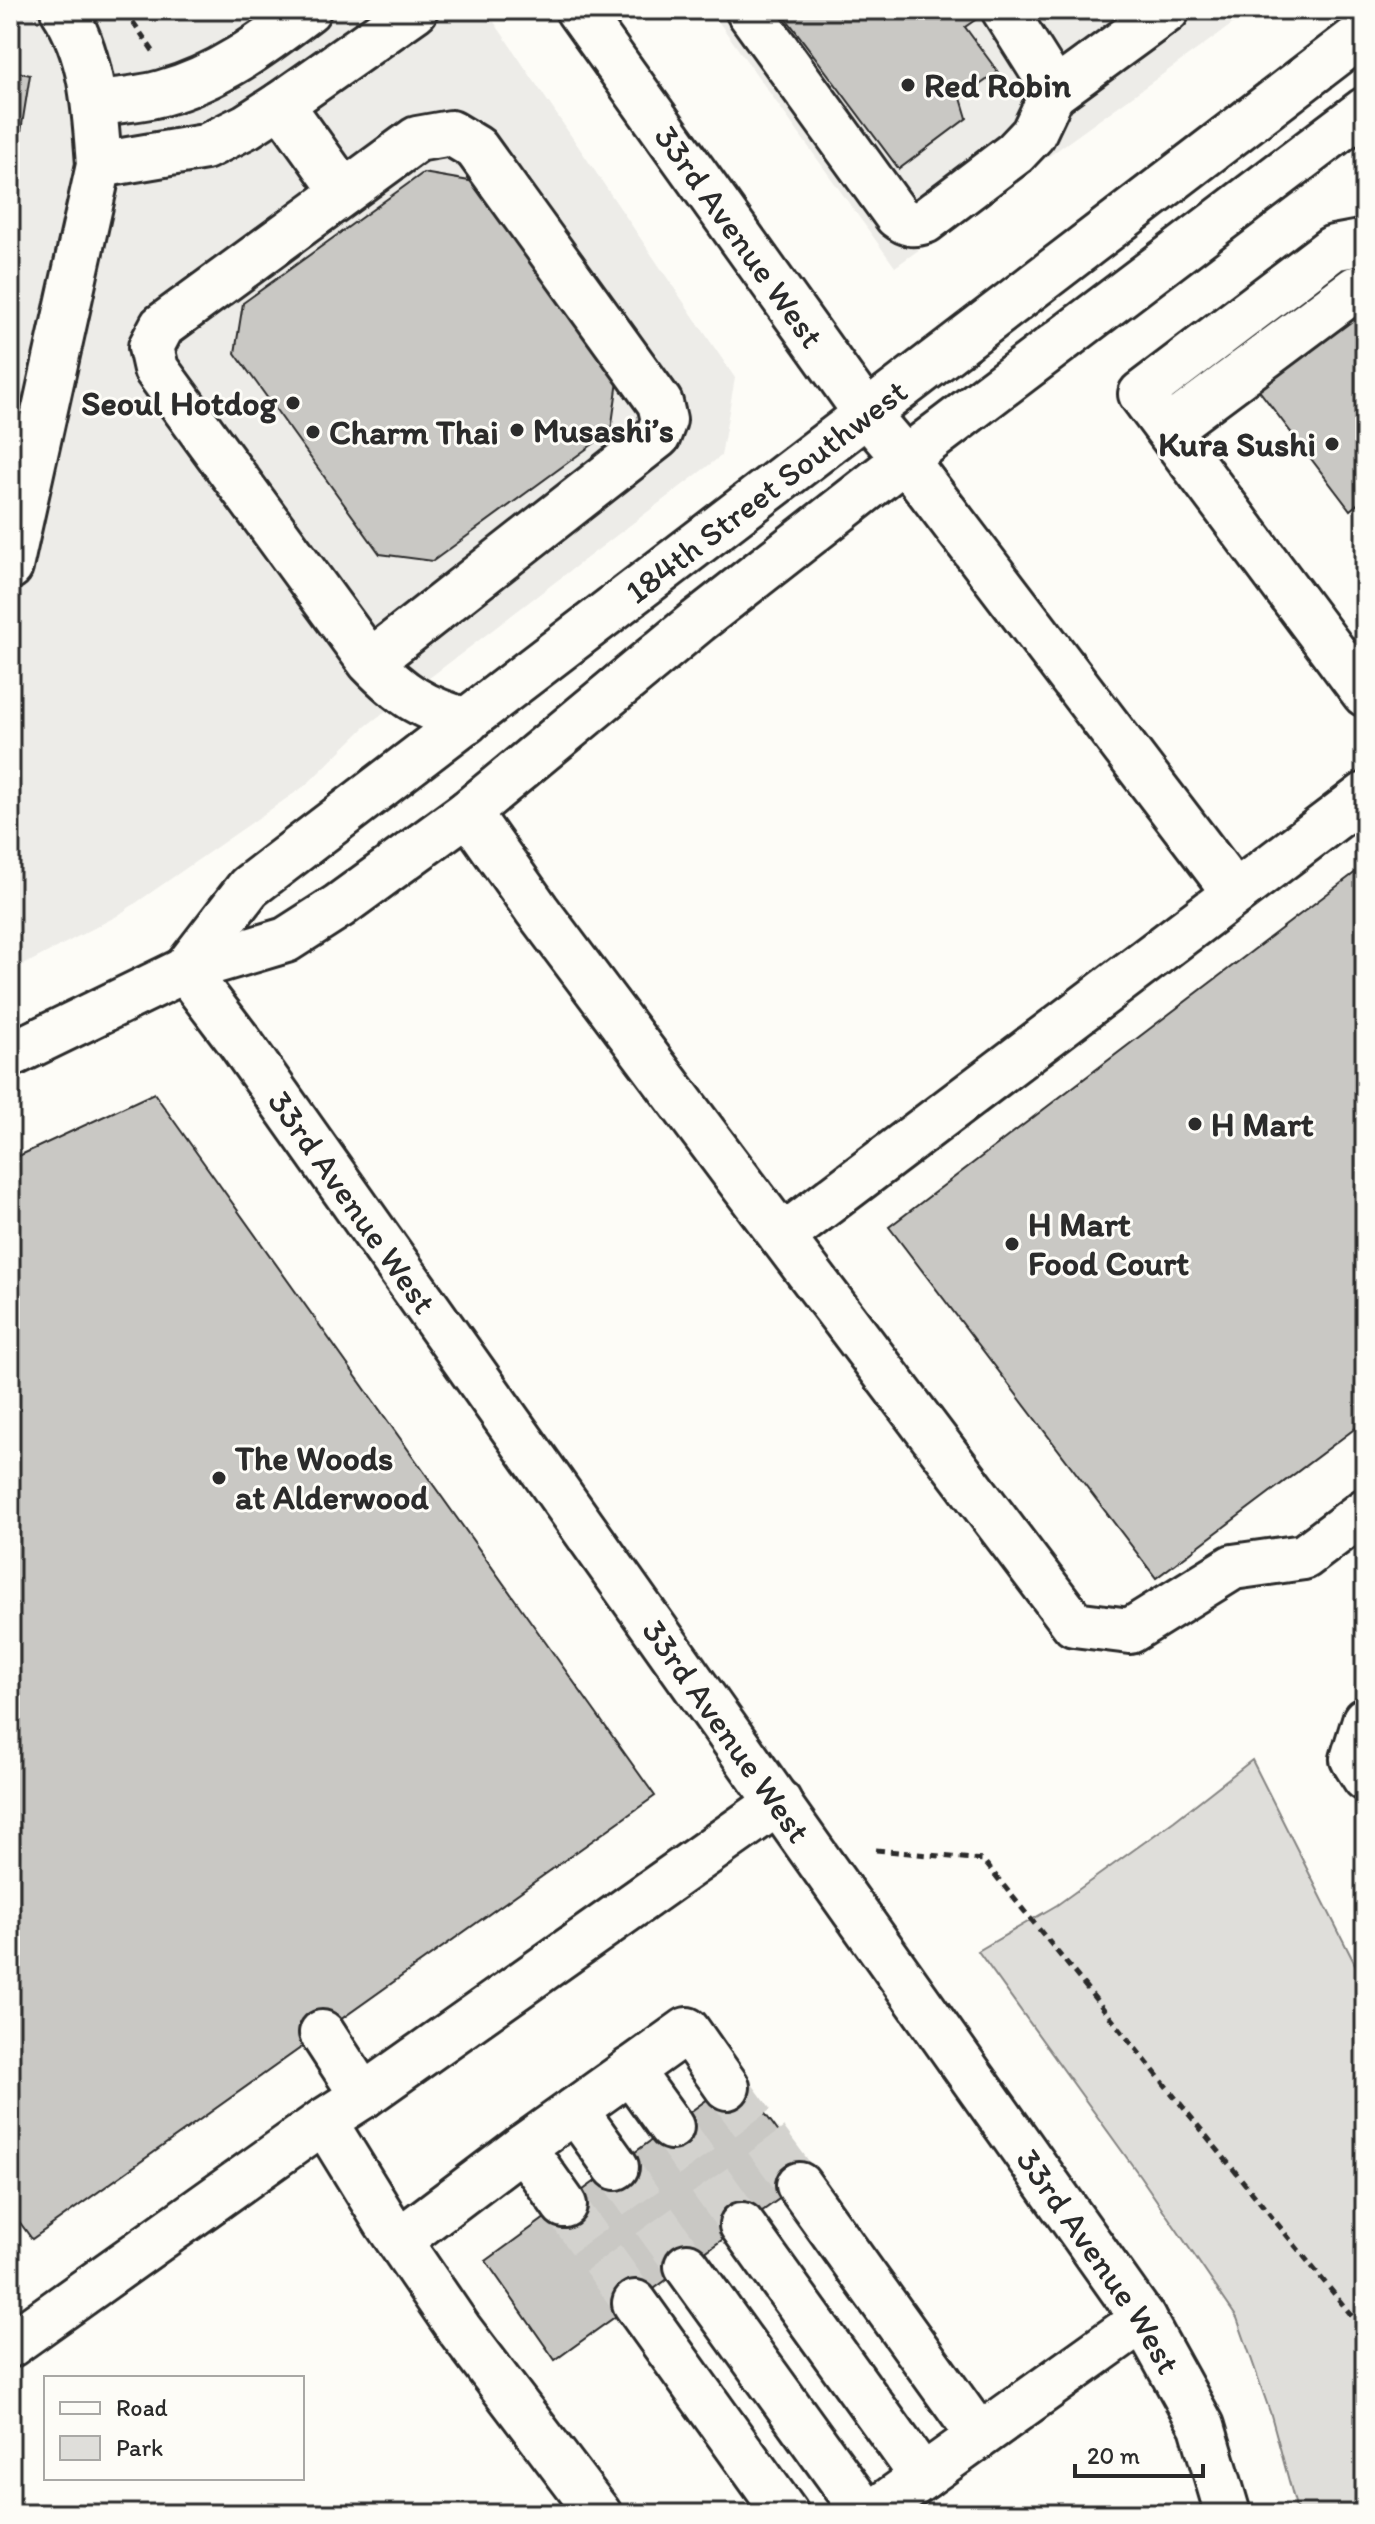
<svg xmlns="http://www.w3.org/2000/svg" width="1375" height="2524" viewBox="0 0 1375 2524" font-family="Itim,sans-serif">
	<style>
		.built { fill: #edece8 }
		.green { fill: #dfdeda; stroke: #858482; stroke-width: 2 }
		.building { fill: #c9c8c4; stroke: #2b2b2b; stroke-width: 2 }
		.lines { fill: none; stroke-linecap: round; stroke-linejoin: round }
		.minor-tunnel { stroke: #d3d2ce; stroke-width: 44; stroke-dasharray: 44 22; stroke-linecap: butt }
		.minor-casing { stroke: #2b2b2b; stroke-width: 50 }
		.major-casing { stroke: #2b2b2b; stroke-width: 50 }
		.path { stroke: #2b2b2b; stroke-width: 5; stroke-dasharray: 8 6; stroke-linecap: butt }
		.minor { stroke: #fdfcf7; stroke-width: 44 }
		.major { stroke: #fdfcf7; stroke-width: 44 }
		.poi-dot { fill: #2b2b2b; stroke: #fdfcf7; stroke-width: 3 }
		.labels { text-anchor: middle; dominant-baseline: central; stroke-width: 6; stroke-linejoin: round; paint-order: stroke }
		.poi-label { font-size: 34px; font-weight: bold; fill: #2b2b2b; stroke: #fdfcf7; text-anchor: start }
		.street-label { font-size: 34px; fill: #2b2b2b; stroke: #fdfcf7 }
	</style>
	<rect width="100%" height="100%" fill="#fdfcf7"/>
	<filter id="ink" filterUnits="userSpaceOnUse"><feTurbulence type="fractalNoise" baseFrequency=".0125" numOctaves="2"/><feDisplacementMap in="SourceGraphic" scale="16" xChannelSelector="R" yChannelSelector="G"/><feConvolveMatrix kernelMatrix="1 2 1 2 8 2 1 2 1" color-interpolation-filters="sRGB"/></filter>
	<g filter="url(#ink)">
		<g class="built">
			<polygon points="10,10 486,10 735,378 721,456 366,726 306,785 117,916 10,972"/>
			<polygon points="710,10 1252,10 895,267"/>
		</g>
		<polygon class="green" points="1252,1760 1365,1984 1365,2514 1298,2514 1271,2415 1237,2318 1140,2176 978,1951 1057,1905 1174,1821"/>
		<g class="building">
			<polygon points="780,10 973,10 978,18 965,27 998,72 961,98 967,118 899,169"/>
			<polygon points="10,70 30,75 10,200"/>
			<polygon points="423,173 475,182 618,381 611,431 433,561 380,554 235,353 243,303"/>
			<polygon points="1364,309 1365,498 1350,510 1258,389"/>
			<polygon points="1365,865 1365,1421 1156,1578 889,1227"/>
			<polygon points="154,1093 655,1796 32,2239 10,2209 10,1160"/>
			<polygon points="738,2077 811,2176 555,2360 486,2261"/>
		</g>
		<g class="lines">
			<g class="minor-tunnel">
				<polyline points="727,2087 799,2185"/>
				<polyline points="671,2127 742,2225"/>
				<polyline points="616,2167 687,2266"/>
				<polyline points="564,2205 635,2303"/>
			</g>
			<g class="minor-casing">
				<g id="minor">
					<path id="s1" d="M 578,10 L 866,413 L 905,459 L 1235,893"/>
					<path d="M 748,10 L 897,216 C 907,224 913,225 925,221 L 1015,153 L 1033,134 L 1052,94"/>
					<polyline points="1004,10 1047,78 1052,94 1167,10"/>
					<path d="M 94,104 C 117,100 141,99 162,93 C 218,78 263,44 308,10"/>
					<polyline points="281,104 344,192"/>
					<polyline points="99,165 205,147 247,126 281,104 415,10"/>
					<polyline points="1365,242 1333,248 1141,394 1365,694"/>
					<polyline points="1168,429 1355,289 1365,292"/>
					<path d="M 10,567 L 99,165 C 95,112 93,56 63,10"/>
					<path d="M 370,662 L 658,436 L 664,420 L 660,403 L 476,148 L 451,133 L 417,139 L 162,326 L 151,347 L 156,369 L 370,662 C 402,695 422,708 467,721"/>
					<polyline points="468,812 537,910 782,1237 1365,795"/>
					<path id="s2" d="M 185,970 L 239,1041 L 1143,2319 L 1202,2426 L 1228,2514"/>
					<polyline points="782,1237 1074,1624 1130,1631 1233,1567 1304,1557 1365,1511"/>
					<polyline points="1365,1720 1353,1759 1365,1778"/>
					<polyline points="322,2033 363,2096"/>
					<polyline points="630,2070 671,2127"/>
					<polyline points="575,2110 616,2167"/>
					<polyline points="324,2121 386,2222 459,2329 599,2514"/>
					<polyline points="523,2147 564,2205"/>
					<polyline points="799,2185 979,2436"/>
					<polyline points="742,2225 923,2477"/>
					<polyline points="400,2240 523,2147 687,2030 727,2087"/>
					<polyline points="687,2266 866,2514"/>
					<polyline points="635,2303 786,2514"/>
					<polyline points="10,2345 324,2121 363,2096 779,1802"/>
					<polyline points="871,2514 1143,2319"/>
				</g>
			</g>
			<g class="major-casing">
				<g id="major">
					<path id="s3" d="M 185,970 L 249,887 L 1365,32"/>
					<polyline points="10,1055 185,970 286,940 339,906 468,812 698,621 905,459 1365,110"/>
				</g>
			</g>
			<g class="path">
				<polyline points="125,10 153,51"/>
				<polyline points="876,1850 983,1860 1365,2332"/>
			</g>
			<use href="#minor" class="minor"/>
			<use href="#major" class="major"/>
		</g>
	</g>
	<g class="poi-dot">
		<circle cx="908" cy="85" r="8"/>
		<circle cx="293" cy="403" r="8"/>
		<circle cx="517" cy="430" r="8"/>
		<circle cx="313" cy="432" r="8"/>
		<circle cx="1332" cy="444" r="8"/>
		<circle cx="1195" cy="1124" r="8"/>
		<circle cx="1012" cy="1244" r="8"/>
		<circle cx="219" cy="1478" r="8"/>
	</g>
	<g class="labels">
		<g class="poi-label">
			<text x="924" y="85">Red Robin</text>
			<text x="277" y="403" text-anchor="end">Seoul Hotdog</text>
			<text x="533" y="430">Musashi’s</text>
			<text x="329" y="432">Charm Thai</text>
			<text x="1316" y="444" text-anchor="end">Kura Sushi</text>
			<text x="1211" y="1124">H Mart</text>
			<text x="1028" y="1224">H Mart<tspan x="1028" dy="39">Food Court</tspan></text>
			<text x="235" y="1458">The Woods<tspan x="235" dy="39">at Alderwood</tspan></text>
		</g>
		<g class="street-label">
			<text stroke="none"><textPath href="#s1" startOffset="278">33rd Avenue West</textPath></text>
			<text stroke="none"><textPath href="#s3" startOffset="756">184th Street Southwest</textPath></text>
			<text stroke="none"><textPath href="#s2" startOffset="286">33rd Avenue West</textPath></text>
			<text stroke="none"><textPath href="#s2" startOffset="934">33rd Avenue West</textPath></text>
			<text stroke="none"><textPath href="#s2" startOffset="1582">33rd Avenue West</textPath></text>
		</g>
	</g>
	<rect width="1375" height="2524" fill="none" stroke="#fdfcf7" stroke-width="40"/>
	<rect x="20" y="20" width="1335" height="2484" fill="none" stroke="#2b2b2b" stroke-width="3" filter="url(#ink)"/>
	<rect x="44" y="2376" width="260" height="104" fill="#fdfcf7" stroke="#a9a8a5" stroke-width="2"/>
	<rect x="60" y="2402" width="40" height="12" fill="#fdfcf7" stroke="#a9a8a5" stroke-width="2"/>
	<text x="116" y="2416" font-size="24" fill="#2b2b2b">Road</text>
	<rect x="60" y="2436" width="40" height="24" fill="#dfdeda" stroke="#a9a8a5" stroke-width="2"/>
	<text x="116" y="2456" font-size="24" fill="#2b2b2b">Park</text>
	<path d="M1075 2464v12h128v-12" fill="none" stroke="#2b2b2b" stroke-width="4"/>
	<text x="1087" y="2464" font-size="24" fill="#2b2b2b" stroke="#fdfcf7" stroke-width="6" paint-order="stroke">20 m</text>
</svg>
